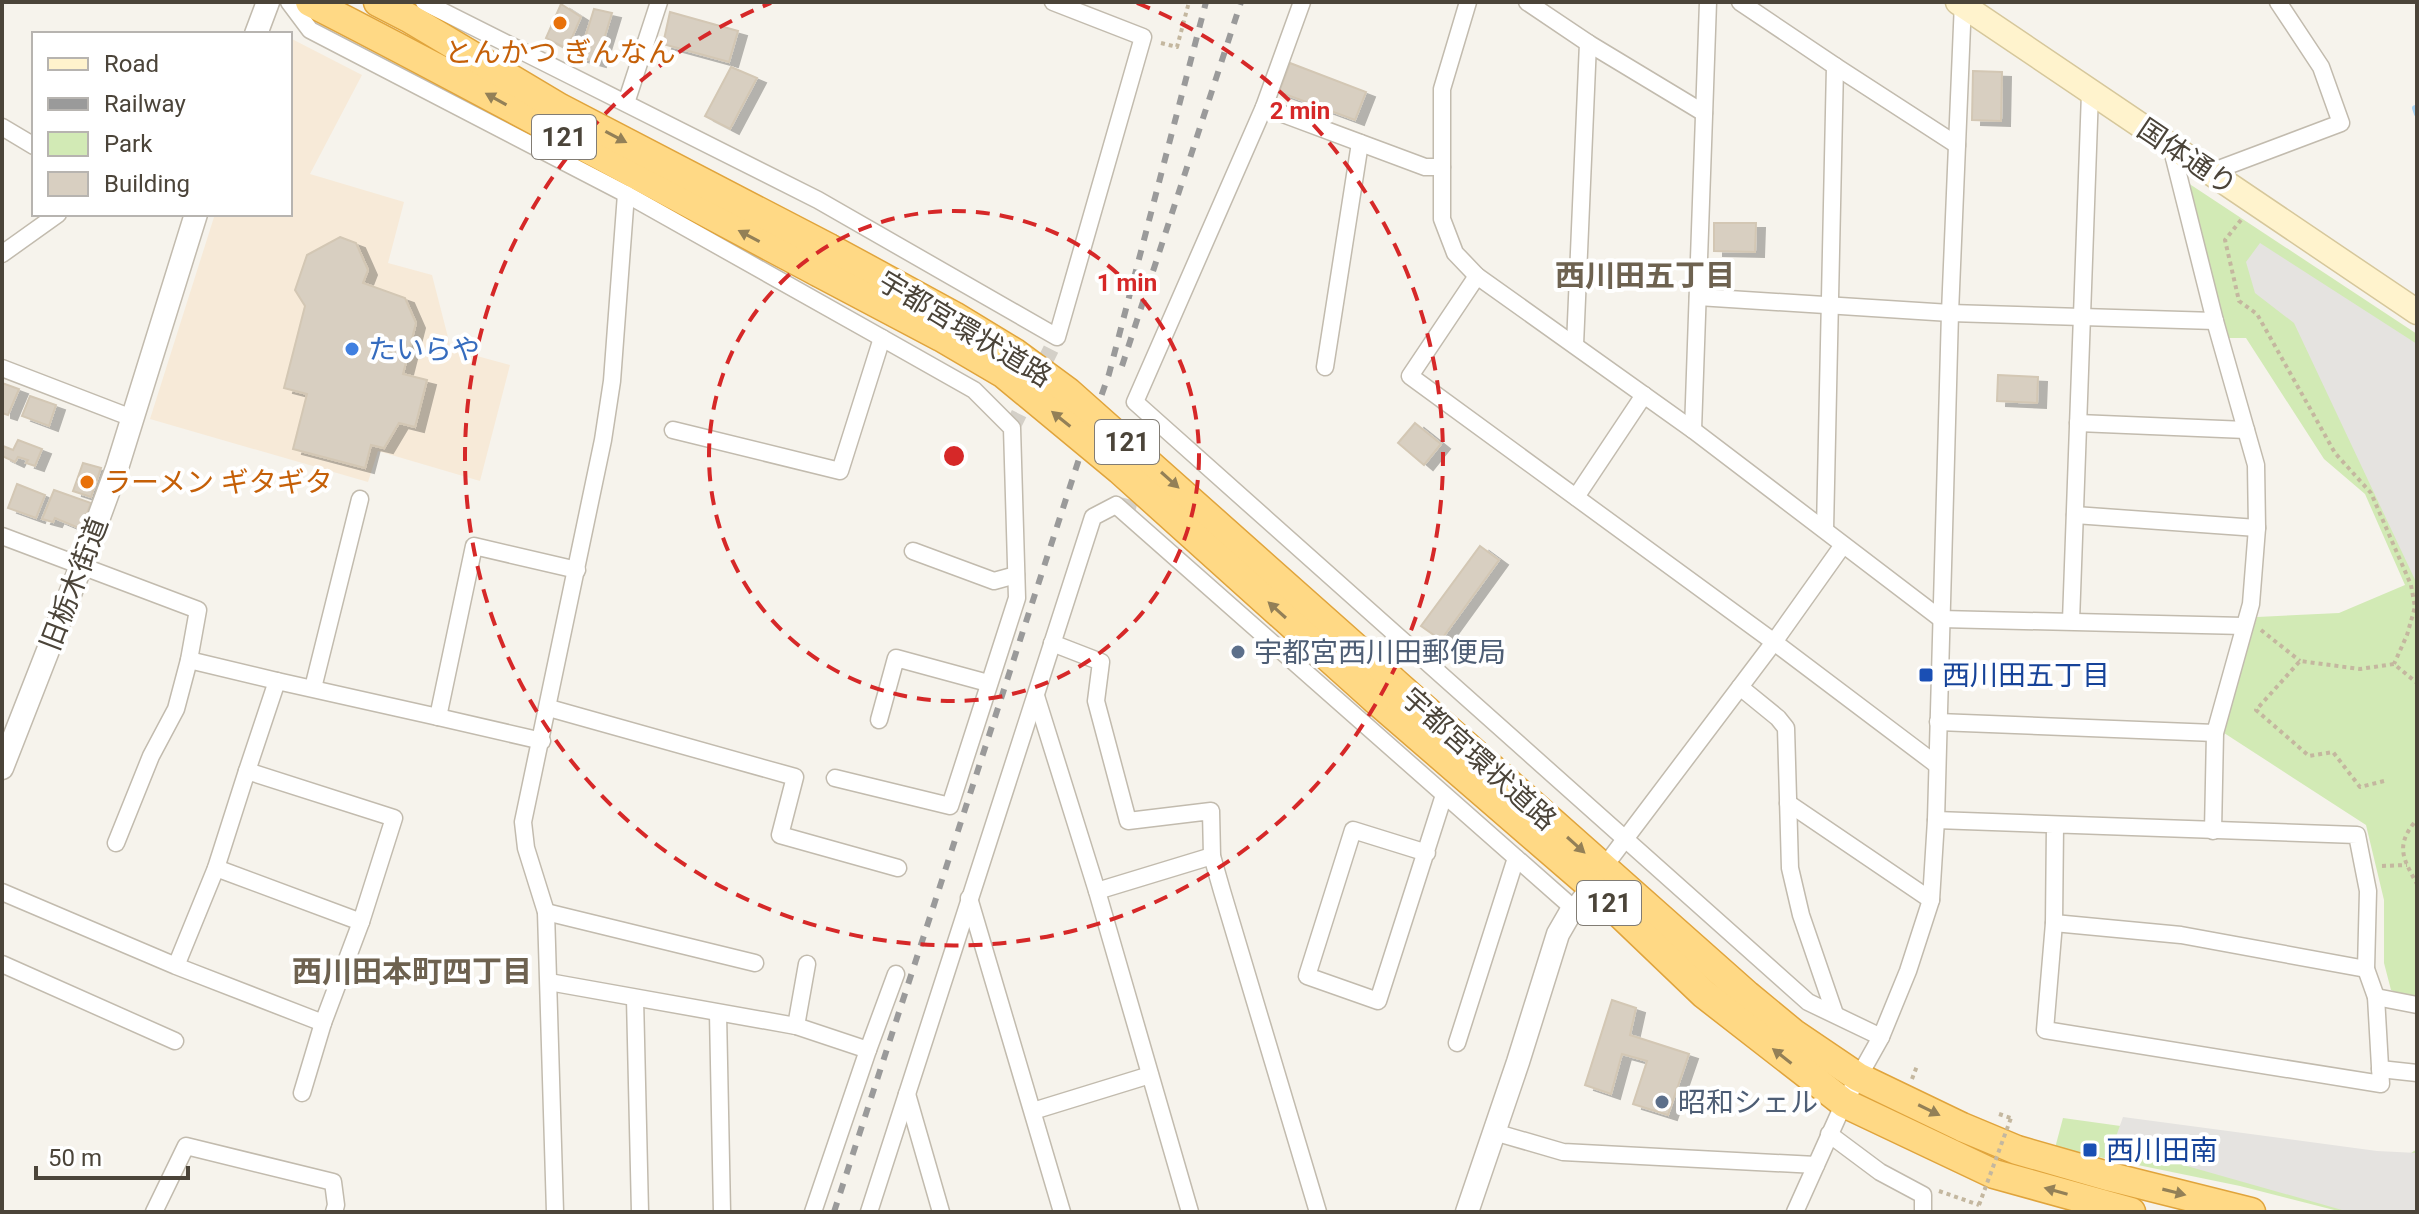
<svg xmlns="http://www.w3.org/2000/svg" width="2419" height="1214" viewBox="0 0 2419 1214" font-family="Roboto,'Noto Sans JP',sans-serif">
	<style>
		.commercial { fill: #f7ead8 }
		.green { fill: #d2eab5 }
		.parking { fill: #e5e3e0 }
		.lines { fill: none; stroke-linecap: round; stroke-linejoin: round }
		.stream { stroke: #a9d4f2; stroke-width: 6 }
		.building { fill: #d8cfc1; stroke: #d3c7b4; stroke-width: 2; filter: url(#shadow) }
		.minor-tunnel { stroke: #d4d0c8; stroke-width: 16; stroke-dasharray: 16 8; stroke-linecap: butt }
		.minor-casing { stroke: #c2bbae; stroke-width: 19 }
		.tertiary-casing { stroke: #c2bbae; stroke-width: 25 }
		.secondary-casing { stroke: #d6c79b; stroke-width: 27 }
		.trunk-casing { stroke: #e0a43c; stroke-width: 31 }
		.path { stroke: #c4b79f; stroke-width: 4; stroke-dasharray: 4 4; stroke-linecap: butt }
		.minor { stroke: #fff; stroke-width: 16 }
		.tertiary { stroke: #fff; stroke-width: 22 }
		.secondary { stroke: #fff3cd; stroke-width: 24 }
		.trunk { stroke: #ffd985; stroke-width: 28 }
		.rail { stroke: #9a9a9a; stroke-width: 6; stroke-dasharray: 10 10; stroke-linecap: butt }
		.trunk-bridge-casing { stroke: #e0a43c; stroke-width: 31; stroke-linecap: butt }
		.path-bridge { stroke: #c4b79f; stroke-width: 4; stroke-dasharray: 4 4; stroke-linecap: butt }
		.trunk-bridge { stroke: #ffd985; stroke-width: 28 }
		.oneway { fill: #938057 }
		.ring { fill: none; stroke: #d62828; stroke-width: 4; stroke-dasharray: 14 10 }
		.food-dot { fill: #e8710a; stroke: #fff; stroke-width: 3 }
		.shop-dot { fill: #3f7fe0; stroke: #fff; stroke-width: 3 }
		.service-dot { fill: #5c6f8a; stroke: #fff; stroke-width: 3 }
		.transit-dot { fill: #1a4fb4; stroke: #fff; stroke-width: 3 }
		.labels { text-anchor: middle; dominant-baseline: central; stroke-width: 8; stroke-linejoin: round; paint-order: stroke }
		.shield { fill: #fff; stroke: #817c74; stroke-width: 2 }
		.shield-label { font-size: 26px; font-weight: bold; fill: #4b4439 }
		.food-label { font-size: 28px; fill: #c56008; stroke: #fff }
		.street-label { font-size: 28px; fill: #4b4439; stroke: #fff }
		.shop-label { font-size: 28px; fill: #366cbe; stroke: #fff; text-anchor: start }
		.service-label { font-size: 28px; fill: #4e5e75; stroke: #fff; text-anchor: start }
		.transit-label { font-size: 28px; fill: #164399; stroke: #fff; text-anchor: start }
		.neighbourhood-label { font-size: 30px; font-weight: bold; fill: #6e6250; stroke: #fff }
		.centre { fill: #d62828; stroke: #fff; stroke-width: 4 }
		.ring-label { font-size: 24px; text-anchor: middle; font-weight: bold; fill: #d62828; stroke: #fff; stroke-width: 8; stroke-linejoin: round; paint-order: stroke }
	</style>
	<defs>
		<filter id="shadow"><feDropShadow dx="9" dy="5" stdDeviation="0" flood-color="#0004"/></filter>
	</defs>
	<rect width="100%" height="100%" fill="#f6f3ec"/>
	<polygon class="commercial" points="290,38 362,75 310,174 404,202 388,263 432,275 451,349 510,365 480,481 378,451 368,482 150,419 215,214 290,214"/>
	<g class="green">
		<polygon points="2185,181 2417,334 2417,999 2404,996 2391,990 2384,963 2384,900 2366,825 2221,731 2257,617 2339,613 2405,585 2365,494 2324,459 2246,338 2223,338"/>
		<polygon points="2063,1118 2395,1164 2417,1149 2417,1212 2342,1212 2240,1186 2055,1148"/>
	</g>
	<g class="parking">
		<polygon points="2260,243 2417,344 2417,584 2294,323 2255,293 2246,262"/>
		<polygon points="2123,1117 2377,1151 2417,1153 2417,1212 2349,1212 2113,1145"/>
	</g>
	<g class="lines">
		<polyline class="stream" points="2415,108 2417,114"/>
	</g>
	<g class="building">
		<polygon points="561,4 581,17 567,49 546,38"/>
		<polygon points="594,9 612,13 597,62 579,57"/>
		<polygon points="670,12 738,31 729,62 663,44"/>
		<polygon points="1290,63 1366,92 1355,120 1279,92"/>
		<polygon points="731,67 757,78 730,129 705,116"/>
		<polygon points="1973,71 2002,72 2001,121 1972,120"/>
		<polygon points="1714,223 1756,223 1755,252 1714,251"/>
		<polygon points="340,237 356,243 368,270 363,283 405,298 416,323 403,374 427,380 415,427 399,423 384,448 371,445 365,468 293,449 307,394 284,388 305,306 295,290 307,255"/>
		<polygon points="1998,375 2038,377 2037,403 1997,401"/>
		<polygon points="2,383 19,389 8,415 2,413"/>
		<polygon points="30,396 56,405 49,426 22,416"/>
		<polygon points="1415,423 1441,444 1424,465 1398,443"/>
		<polygon points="18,440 42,449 35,466 26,463 28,460 18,457 15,462 2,456 3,446 13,450"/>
		<polygon points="83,463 101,468 91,497 73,491"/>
		<polygon points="17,484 45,495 36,518 8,508"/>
		<polygon points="54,490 91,503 81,529 55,518 53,522 42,519"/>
		<polygon points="1480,546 1499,560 1441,640 1421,626"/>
		<polygon points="1612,1000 1636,1008 1630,1035 1689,1054 1668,1115 1633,1104 1647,1061 1622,1054 1611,1094 1585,1085"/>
	</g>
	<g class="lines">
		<g class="minor-tunnel">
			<polyline points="1012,428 1057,337"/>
			<polyline points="1126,515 1153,416"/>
		</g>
		<g class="minor-casing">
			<g id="minor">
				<polyline points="289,2 310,30 626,194 882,338 974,390 1012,428 1017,598 950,806 835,778"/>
				<polyline points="424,2 818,200 1057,337 1143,37 1053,2"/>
				<polyline points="1302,2 1264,107 1135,402 1808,1002 1881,1037"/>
				<polyline points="1468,2 1442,89 1442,219 1455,253 1477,276 1693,430 1941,619 2244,626"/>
				<polyline points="1527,2 1588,43 1575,345"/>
				<polyline points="1740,2 1835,66 1825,530"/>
				<polyline points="1588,43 1704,113"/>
				<polyline points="1835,66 1957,145"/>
				<polyline points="626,103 659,2"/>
				<polyline points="1264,107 1425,167 1442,167"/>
				<polyline points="2,127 34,146"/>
				<polyline points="2171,146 2215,321 2256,465 2257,528 2251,604 2215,733 2213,831"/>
				<polyline points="2211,172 2341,123 2321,67 2278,2"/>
				<polyline points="2,254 58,214"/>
				<polyline points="1477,276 1410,376 1774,642 1937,765"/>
				<polyline points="1698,297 1950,313 2215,321"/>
				<polyline points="1325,367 1360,143"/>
				<polyline points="2,368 132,418"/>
				<polyline points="2078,423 2246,430"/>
				<polyline points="673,430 840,471 882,338"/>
				<polyline points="1693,430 1708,2"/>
				<polyline points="1576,497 1644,395"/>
				<polyline points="2075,515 2257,528"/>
				<polyline points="2,536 198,610 189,660 176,709 151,756 116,843"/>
				<polyline points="913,551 994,581 1016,575"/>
				<polyline points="2071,621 2090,93"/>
				<polyline points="1052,643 1101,662 1096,701 1128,821 1211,811 1212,856 1222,891 1318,1212"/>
				<polyline points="189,660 277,681"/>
				<polyline points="1740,687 1778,718 1786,728 1790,868 1801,915 1835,1014"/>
				<polyline points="313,688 360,499"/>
				<polyline points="1036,696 1097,891 1190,1212"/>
				<polyline points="549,708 795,777 780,835 898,868"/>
				<polyline points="438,717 542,741"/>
				<polyline points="879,720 896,658 988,683"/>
				<polyline points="1938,722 2215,733"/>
				<polyline points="247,771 277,681 438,717 474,546 577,570"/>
				<polyline points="1788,803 1931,900"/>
				<polyline points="1936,820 2357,835 2368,891 2366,969 2376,997 2381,1084 2045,1030 2054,923 2055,825"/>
				<polyline points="1427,853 1353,830 1307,976 1378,1001 1444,795"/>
				<polyline points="216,868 361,922"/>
				<polyline points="1097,891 1212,856"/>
				<polyline points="2,892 176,966 323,1023 361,922 394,818 247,771 216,868 176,966"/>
				<polyline points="969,898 1062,1212"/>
				<polyline points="546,912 755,963"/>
				<polyline points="2054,923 2181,935 2366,969"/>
				<polyline points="2,964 175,1041"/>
				<polyline points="549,982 796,1026 868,1050 813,1212"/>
				<polyline points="2376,997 2417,1005"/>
				<polyline points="635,998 640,1212"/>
				<polyline points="718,1013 722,1212"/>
				<polyline points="796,1026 807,964"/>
				<polyline points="1457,1043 1516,858"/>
				<polyline points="868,1050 896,974"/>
				<polyline points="2380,1069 2417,1073"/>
				<polyline points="302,1093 323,1023"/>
				<polyline points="907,1094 941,1212"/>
				<polyline points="1033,1111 1150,1075"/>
				<polyline points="1494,1132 1563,1152 1816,1165"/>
				<polyline points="1829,1134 1880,1172 1923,1195 1923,1212"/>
				<polyline points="154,1212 186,1146 333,1182 336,1205 334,1212"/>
				<polyline points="555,1212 546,912 526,848 523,822 603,440 612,381 626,194"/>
				<polyline points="869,1212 1093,517 1116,505 1573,908 1774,642 1843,545"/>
				<polyline points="1795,1212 1844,1103 1881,1037 1908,971 1931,900 1936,820 1950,313 1963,2"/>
			</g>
		</g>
		<g class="tertiary-casing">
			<g id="tertiary">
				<polyline points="256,34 268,2"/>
				<polyline points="2,768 81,566 117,468 196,214"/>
				<polyline points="1467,1212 1518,1062 1558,934 1573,908"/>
			</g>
		</g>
		<g class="secondary-casing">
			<polyline id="secondary" points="1958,2 2417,312"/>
		</g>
		<g class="trunk-casing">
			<g id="trunk">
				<path d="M 310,2 C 481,89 649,183 818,272"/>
				<polyline points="378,2 409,18 560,108 829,248"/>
				<polyline points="1393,681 1747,995 1793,1033 1858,1077 1962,1127 2017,1150 2111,1177 2251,1212"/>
				<polyline points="1376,700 1590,885 1704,994 1844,1103 1994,1174 2131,1212"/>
			</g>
		</g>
		<g class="path">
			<polyline points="1161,43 1177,47 1189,2"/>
			<polyline points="2241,220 2225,240 2239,301 2257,314 2335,453 2371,493 2411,585 2415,607 2407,635 2394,664"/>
			<polyline points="2261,630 2300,661"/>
			<polyline points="2384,781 2360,787 2333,752 2309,756 2256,710 2300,661 2360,669 2394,664 2417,683"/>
			<path d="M 2414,823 C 2395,847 2404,860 2417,884"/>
			<polyline points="2382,866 2407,865"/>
			<polyline points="1912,1079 1917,1066"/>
			<polyline points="1999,1114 2011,1118"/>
			<polyline points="1939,1191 1979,1205"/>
		</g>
		<use href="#minor" class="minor"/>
		<use href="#tertiary" class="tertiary"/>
		<use href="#secondary" class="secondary"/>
		<use href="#trunk" class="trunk"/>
		<g class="rail">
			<polyline points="1122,366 1241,2"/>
			<polyline points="834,1212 1078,462 1109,374 1206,2"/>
		</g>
		<g class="trunk-bridge-casing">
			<g id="trunk-bridge">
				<polyline points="829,248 954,316 1015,353 1068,392 1393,681"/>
				<polyline points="818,272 941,337 1004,374 1120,470 1376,700"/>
			</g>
		</g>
		<polyline class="path-bridge" points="1979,1205 2011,1118"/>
		<use href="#trunk-bridge" class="trunk-bridge"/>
	</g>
	<defs><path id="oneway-solid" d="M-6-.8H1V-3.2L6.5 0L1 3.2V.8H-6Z" transform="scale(2)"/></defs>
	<g class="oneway">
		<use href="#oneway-solid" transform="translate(496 99) rotate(-151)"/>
		<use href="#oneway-solid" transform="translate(616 137) rotate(28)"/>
		<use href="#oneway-solid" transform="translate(749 236) rotate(-152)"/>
		<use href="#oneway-solid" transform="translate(1061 419) rotate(-141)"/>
		<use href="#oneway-solid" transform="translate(1170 480) rotate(42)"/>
		<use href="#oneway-solid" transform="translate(1277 610) rotate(-138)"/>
		<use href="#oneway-solid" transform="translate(1576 845) rotate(42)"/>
		<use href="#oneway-solid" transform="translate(1782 1056) rotate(-142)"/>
		<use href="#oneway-solid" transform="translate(1929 1110) rotate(26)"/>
		<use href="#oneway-solid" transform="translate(2056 1191) rotate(-164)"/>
		<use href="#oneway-solid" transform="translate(2174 1192) rotate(14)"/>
	</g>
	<g class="ring">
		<circle cx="954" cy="456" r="245"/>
		<path d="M1137 3A489 489 0 1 1 771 3"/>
	</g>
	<g class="food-dot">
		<circle cx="560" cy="23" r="8"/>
		<circle cx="87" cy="482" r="8"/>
	</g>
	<circle class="shop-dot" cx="352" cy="349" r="8"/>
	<g class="service-dot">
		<circle cx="1238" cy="652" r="8"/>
		<circle cx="1662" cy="1102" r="8"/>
	</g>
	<g class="transit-dot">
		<rect x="1918" y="667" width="16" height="16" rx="4"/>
		<rect x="2082" y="1142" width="16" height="16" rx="4"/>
	</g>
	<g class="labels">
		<g class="shield">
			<rect x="532" y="115" width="64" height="44" rx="6"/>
			<rect x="1095" y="420" width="64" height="44" rx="6"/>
			<rect x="1577" y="881" width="64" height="44" rx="6"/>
		</g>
		<g class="shield-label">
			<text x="564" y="137">121</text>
			<text x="1127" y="442">121</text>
			<text x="1609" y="903">121</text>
		</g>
		<g class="food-label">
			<text x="560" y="52">とんかつ ぎんなん</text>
			<text x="103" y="482" text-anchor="start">ラーメン ギタギタ</text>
		</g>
		<g class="street-label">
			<text transform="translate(2187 157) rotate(34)">国体通り</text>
			<text transform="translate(965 329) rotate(31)">宇都宮環状道路</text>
			<text transform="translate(74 584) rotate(-69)">旧栃木街道</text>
			<text transform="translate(1479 759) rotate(42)">宇都宮環状道路</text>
		</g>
		<g class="shop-label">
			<text x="368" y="349">たいらや</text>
		</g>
		<g class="service-label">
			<text x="1254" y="652">宇都宮西川田郵便局</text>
			<text x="1678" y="1102">昭和シェル</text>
		</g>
		<g class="transit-label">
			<text x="1942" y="675">西川田五丁目</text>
			<text x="2106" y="1150">西川田南</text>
		</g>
		<g class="neighbourhood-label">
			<text x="1645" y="275">西川田五丁目</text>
			<text x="412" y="971">西川田本町四丁目</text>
		</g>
	</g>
	<circle cx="954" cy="456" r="12" class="centre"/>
	<g class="ring-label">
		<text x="1300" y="119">2 min</text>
		<text x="1127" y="291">1 min</text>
	</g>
	<rect width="2419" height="1214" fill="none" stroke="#4b4439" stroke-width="8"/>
	<rect x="32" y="32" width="260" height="184" fill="#ffffff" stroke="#b7b4b0" stroke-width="2"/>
	<rect x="48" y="58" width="40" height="12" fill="#fff3cd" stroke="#b7b4b0" stroke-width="2"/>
	<text x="104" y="72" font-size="24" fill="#4b4439">Road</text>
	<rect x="48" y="98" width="40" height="12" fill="#9a9a9a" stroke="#b7b4b0" stroke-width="2"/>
	<text x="104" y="112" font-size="24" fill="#4b4439">Railway</text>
	<rect x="48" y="132" width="40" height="24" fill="#d2eab5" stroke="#b7b4b0" stroke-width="2"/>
	<text x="104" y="152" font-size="24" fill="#4b4439">Park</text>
	<rect x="48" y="172" width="40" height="24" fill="#d8cfc1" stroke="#b7b4b0" stroke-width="2"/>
	<text x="104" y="192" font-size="24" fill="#4b4439">Building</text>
	<path d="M36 1166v12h152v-12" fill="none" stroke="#4b4439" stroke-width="4"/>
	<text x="48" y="1166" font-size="24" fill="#4b4439" stroke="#ffffff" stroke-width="6" paint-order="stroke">50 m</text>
</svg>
